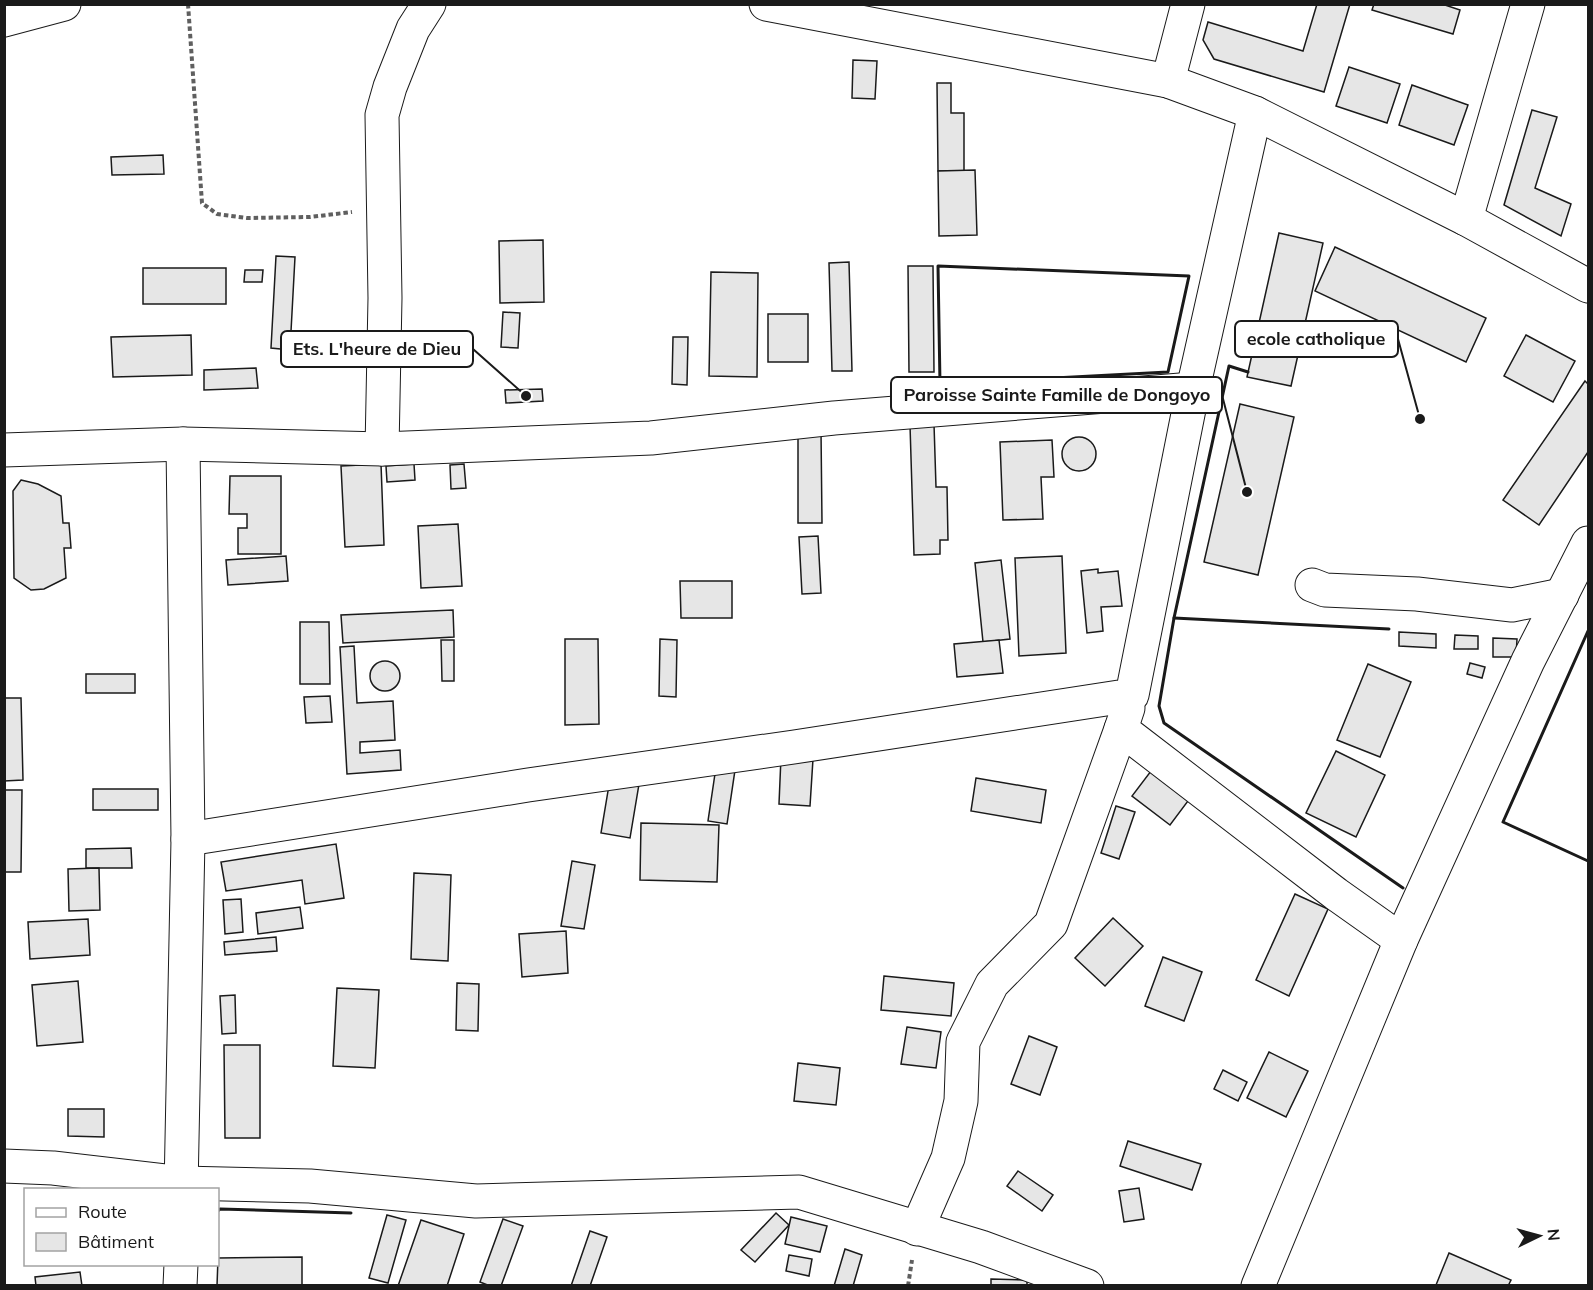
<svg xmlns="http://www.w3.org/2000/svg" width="1593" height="1290" viewBox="0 0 1593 1290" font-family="Mulish,sans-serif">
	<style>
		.building { fill: #e6e6e6; stroke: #1a1a1a; stroke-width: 1.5 }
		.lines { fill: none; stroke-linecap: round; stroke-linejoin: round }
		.minor-casing { stroke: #1a1a1a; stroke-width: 35 }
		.path { stroke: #5f5f5f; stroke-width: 4; stroke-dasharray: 4.5 3; stroke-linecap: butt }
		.minor { stroke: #fff; stroke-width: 33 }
		.wall { stroke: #1a1a1a; stroke-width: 3 }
		.leader { fill: none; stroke: #1a1a1a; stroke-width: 2 }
		.callout-dot { fill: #1a1a1a; stroke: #fff; stroke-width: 2 }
		.callout { fill: #fff; stroke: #1a1a1a; stroke-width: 2 }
		.callout-label { font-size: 18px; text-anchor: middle; font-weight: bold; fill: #1a1a1a }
	</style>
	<rect width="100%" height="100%" fill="#fff"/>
	<g class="building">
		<polygon points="1317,4 1350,4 1324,92 1214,59 1203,40 1208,22 1303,51"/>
		<polygon points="1374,4 1442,4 1460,10 1453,34 1372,10"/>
		<polygon points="853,60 877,61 875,99 852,98"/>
		<polygon points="1349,67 1400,84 1387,123 1336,106"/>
		<polygon points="937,83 951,83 951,113 964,113 964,171 938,171"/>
		<polygon points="1412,85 1468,105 1454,145 1399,125"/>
		<polygon points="1532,110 1557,117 1535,188 1571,204 1561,236 1504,205"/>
		<polygon points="163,155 164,174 112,175 111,157"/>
		<polygon points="975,170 977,235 939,236 938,171"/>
		<polygon points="1279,233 1323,243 1291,386 1247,377"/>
		<polygon points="543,240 544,302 500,303 499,241"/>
		<polygon points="1335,247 1486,318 1466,362 1315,291"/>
		<polygon points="276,256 295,257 290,350 271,348"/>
		<polygon points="849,262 852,371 832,371 829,263"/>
		<polygon points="908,266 933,266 934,372 909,372"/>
		<rect x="143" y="268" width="83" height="36"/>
		<polygon points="245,270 263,270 262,282 244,282"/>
		<polygon points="711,272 758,273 757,377 709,376"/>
		<polygon points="503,312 520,313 518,348 501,347"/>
		<rect x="768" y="314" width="40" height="48"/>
		<polygon points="191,335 192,375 113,377 111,337"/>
		<polygon points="1526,335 1575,361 1553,402 1504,376"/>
		<polygon points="673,337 688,337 687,385 672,384"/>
		<polygon points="256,368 258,388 204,390 204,370"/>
		<polygon points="1585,381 1588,384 1588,452 1539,525 1503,500"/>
		<polygon points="542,389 543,401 506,403 505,390"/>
		<polygon points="1240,404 1294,417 1258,575 1204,562"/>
		<polygon points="934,424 936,487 947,487 948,540 940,540 940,554 914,555 910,425"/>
		<polygon points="798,430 821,430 822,523 798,523"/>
		<circle cx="1079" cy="454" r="17"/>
		<polygon points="1052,440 1054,477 1041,477 1043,519 1003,520 1000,442"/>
		<polygon points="381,464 384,545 345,547 341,466"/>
		<polygon points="414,464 415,480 387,482 386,466"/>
		<polygon points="464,464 466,488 451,489 450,465"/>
		<polygon points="230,476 281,476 281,554 238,554 238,528 247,528 247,514 229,514"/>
		<polygon points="21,480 38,484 61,496 63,523 69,523 71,548 64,548 66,578 44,589 31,590 14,578 13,491"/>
		<polygon points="458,524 462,586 421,588 418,526"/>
		<polygon points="818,536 821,593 802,594 799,537"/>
		<polygon points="286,556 288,581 228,585 226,560"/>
		<polygon points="1062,556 1066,653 1019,656 1015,558"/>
		<polygon points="1001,560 1010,639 983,642 975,563"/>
		<polygon points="1098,569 1098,573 1118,571 1122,606 1101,607 1103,631 1087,633 1081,571"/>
		<polygon points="680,581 732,581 732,618 681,618"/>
		<polygon points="453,610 454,637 343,643 341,615"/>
		<polygon points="300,622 329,622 330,684 300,684"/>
		<polygon points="1399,632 1436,634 1436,648 1399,646"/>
		<polygon points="1455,635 1478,636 1478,649 1454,649"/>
		<polygon points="1493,638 1517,639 1516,657 1493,657"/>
		<polygon points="565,639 598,639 599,724 565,725"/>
		<polygon points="660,639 677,640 676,697 659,696"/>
		<polygon points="441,640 454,640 454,681 442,681"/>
		<polygon points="999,640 1003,673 957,677 954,644"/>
		<polygon points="354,646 357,703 393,701 395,740 360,742 360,753 400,750 401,770 347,774 340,647"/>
		<circle cx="385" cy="676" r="15"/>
		<polygon points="1470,663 1485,667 1482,678 1467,674"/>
		<polygon points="1368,664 1411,682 1380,757 1337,740"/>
		<rect x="86" y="674" width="49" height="19"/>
		<polygon points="330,696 332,722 306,723 304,697"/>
		<polygon points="4,698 21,698 23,780 4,781"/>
		<polygon points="1336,751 1385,775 1356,837 1306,813"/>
		<polygon points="781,757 813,759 810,806 779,804"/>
		<polygon points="716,767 735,770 727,824 708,821"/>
		<polygon points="1151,771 1188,801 1170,825 1132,796"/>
		<polygon points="976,778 1046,790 1041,823 971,811"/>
		<polygon points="610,779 639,784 630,838 601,833"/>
		<rect x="93" y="789" width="65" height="21"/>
		<polygon points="4,790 22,790 21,872 4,872"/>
		<polygon points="1116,806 1135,812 1119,859 1101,853"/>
		<polygon points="641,823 719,825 717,882 640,880"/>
		<polygon points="336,844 344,898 305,904 302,880 226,891 221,862"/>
		<polygon points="131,848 132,868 86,868 86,849"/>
		<polygon points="572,861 595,865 584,929 561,926"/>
		<polygon points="99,868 100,910 69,911 68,869"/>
		<polygon points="414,873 451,875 448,961 411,959"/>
		<polygon points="1295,894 1328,909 1289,996 1256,980"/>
		<polygon points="241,899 243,932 225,934 223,900"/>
		<polygon points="300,907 303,928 258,934 256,913"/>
		<polygon points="1113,918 1143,946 1105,986 1075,958"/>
		<polygon points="88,919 90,955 30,959 28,922"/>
		<polygon points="566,931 568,973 522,977 519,934"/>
		<polygon points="276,937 277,951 225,955 224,942"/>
		<polygon points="1163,957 1202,972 1184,1021 1145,1006"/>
		<polygon points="884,976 954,983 951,1016 881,1010"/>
		<polygon points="78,981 83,1042 37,1046 32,985"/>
		<polygon points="457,983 479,984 478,1031 456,1030"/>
		<polygon points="337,988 379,990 375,1068 333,1066"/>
		<polygon points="235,995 236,1033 222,1034 220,996"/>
		<polygon points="907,1027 941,1032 936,1068 901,1064"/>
		<polygon points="1029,1036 1057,1047 1040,1095 1011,1084"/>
		<polygon points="224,1045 260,1045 260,1138 225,1138"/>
		<polygon points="1269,1052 1308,1071 1286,1117 1247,1098"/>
		<polygon points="798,1063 840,1068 836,1105 794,1101"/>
		<polygon points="1223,1070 1247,1082 1238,1101 1214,1089"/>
		<polygon points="68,1109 104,1109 104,1137 68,1136"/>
		<polygon points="1128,1141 1201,1164 1192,1190 1120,1166"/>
		<polygon points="1018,1171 1053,1195 1042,1211 1007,1186"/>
		<polygon points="1139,1188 1144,1219 1124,1222 1119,1191"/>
		<polygon points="776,1213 789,1225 755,1262 741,1250"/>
		<polygon points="387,1215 406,1220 388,1283 369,1278"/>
		<polygon points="791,1217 827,1226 820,1252 785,1244"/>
		<polygon points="503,1219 523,1226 501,1286 490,1286 480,1282"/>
		<polygon points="421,1220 464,1234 447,1286 398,1286"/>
		<polygon points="590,1231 607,1237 590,1286 571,1286"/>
		<polygon points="845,1249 862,1255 853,1286 834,1286"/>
		<polygon points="1449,1253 1511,1280 1508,1286 1436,1285"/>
		<polygon points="789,1255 812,1259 809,1276 786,1271"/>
		<polygon points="302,1257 302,1286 217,1286 218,1258"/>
		<polygon points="80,1272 82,1286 36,1286 35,1277"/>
		<polygon points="991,1279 1027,1280 1027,1286 991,1286"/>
	</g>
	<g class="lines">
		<g class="minor-casing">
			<g id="minor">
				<polyline points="766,4 1168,81 1255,113 1466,219 1588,286"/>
				<polyline points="4,20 64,4"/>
				<polyline points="1168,81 1188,4"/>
				<polyline points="1466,219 1528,4"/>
				<polyline points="382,449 385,298 382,115 390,87 413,29 429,4"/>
				<polyline points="4,450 183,444 382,449 651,438 834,418 1193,389"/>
				<polyline points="1312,585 1325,590 1417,594 1512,605 1562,595"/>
				<polyline points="1128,708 1121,729 1336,894 1401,940"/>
				<polyline points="188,839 528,785 794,747 1132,695 1193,389 1255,113"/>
				<polyline points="4,1166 53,1168 182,1183 310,1186 476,1201 799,1192 981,1247 1087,1286"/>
				<polyline points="181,1190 188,839 183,444"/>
				<polyline points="917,1229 948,1158 961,1101 963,1042 992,984 1051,924 1121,729"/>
				<polyline points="180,1286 181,1264"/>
				<polyline points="1258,1286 1401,940 1528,661 1588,543"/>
			</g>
		</g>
		<g class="path">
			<polyline points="188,4 202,203 217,214 247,218 310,217 352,212"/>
			<polyline points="908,1286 912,1260"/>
		</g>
		<use href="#minor" class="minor"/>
		<g class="wall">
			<polygon points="938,266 1189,276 1168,372 940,384"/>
			<polyline points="1248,372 1229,366 1174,618 1159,706 1164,723 1403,888"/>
			<polyline points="1174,618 1389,629"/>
			<polyline points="1588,631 1503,822 1588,861"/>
			<polyline points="218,1211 220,1209 351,1213"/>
		</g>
	</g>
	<path class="leader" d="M1420 419L1398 339M526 396L473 349M1247 492L1222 395"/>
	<g class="callout-dot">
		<circle cx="1420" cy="419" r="6"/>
		<circle cx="526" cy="396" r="6"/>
		<circle cx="1247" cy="492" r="6"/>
	</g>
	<g class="callout">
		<rect x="1235" y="321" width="163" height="36" rx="6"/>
		<rect x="281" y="331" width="192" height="36" rx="6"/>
		<rect x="891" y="377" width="331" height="36" rx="6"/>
	</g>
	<g class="callout-label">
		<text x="1316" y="345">ecole catholique</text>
		<text x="377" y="355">Ets. L'heure de Dieu</text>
		<text x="1057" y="401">Paroisse Sainte Famille de Dongoyo</text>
	</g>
	<rect width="1593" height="1290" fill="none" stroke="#1a1a1a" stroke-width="12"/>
	<rect x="24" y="1188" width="195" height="78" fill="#ffffff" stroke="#a3a3a3" stroke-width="1.5"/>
	<rect x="36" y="1208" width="30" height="9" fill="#ffffff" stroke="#a3a3a3" stroke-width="1.5"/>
	<text x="78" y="1218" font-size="18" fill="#1a1a1a">Route</text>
	<rect x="36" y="1233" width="30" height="18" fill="#e6e6e6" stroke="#a3a3a3" stroke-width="1.5"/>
	<text x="78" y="1248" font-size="18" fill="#1a1a1a">Bâtiment</text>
	<g transform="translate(1539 1236) rotate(85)" stroke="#ffffff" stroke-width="4.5" paint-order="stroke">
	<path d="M0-4.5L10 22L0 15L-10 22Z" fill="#1a1a1a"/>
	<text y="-9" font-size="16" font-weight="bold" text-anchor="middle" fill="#1a1a1a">N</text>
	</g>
</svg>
